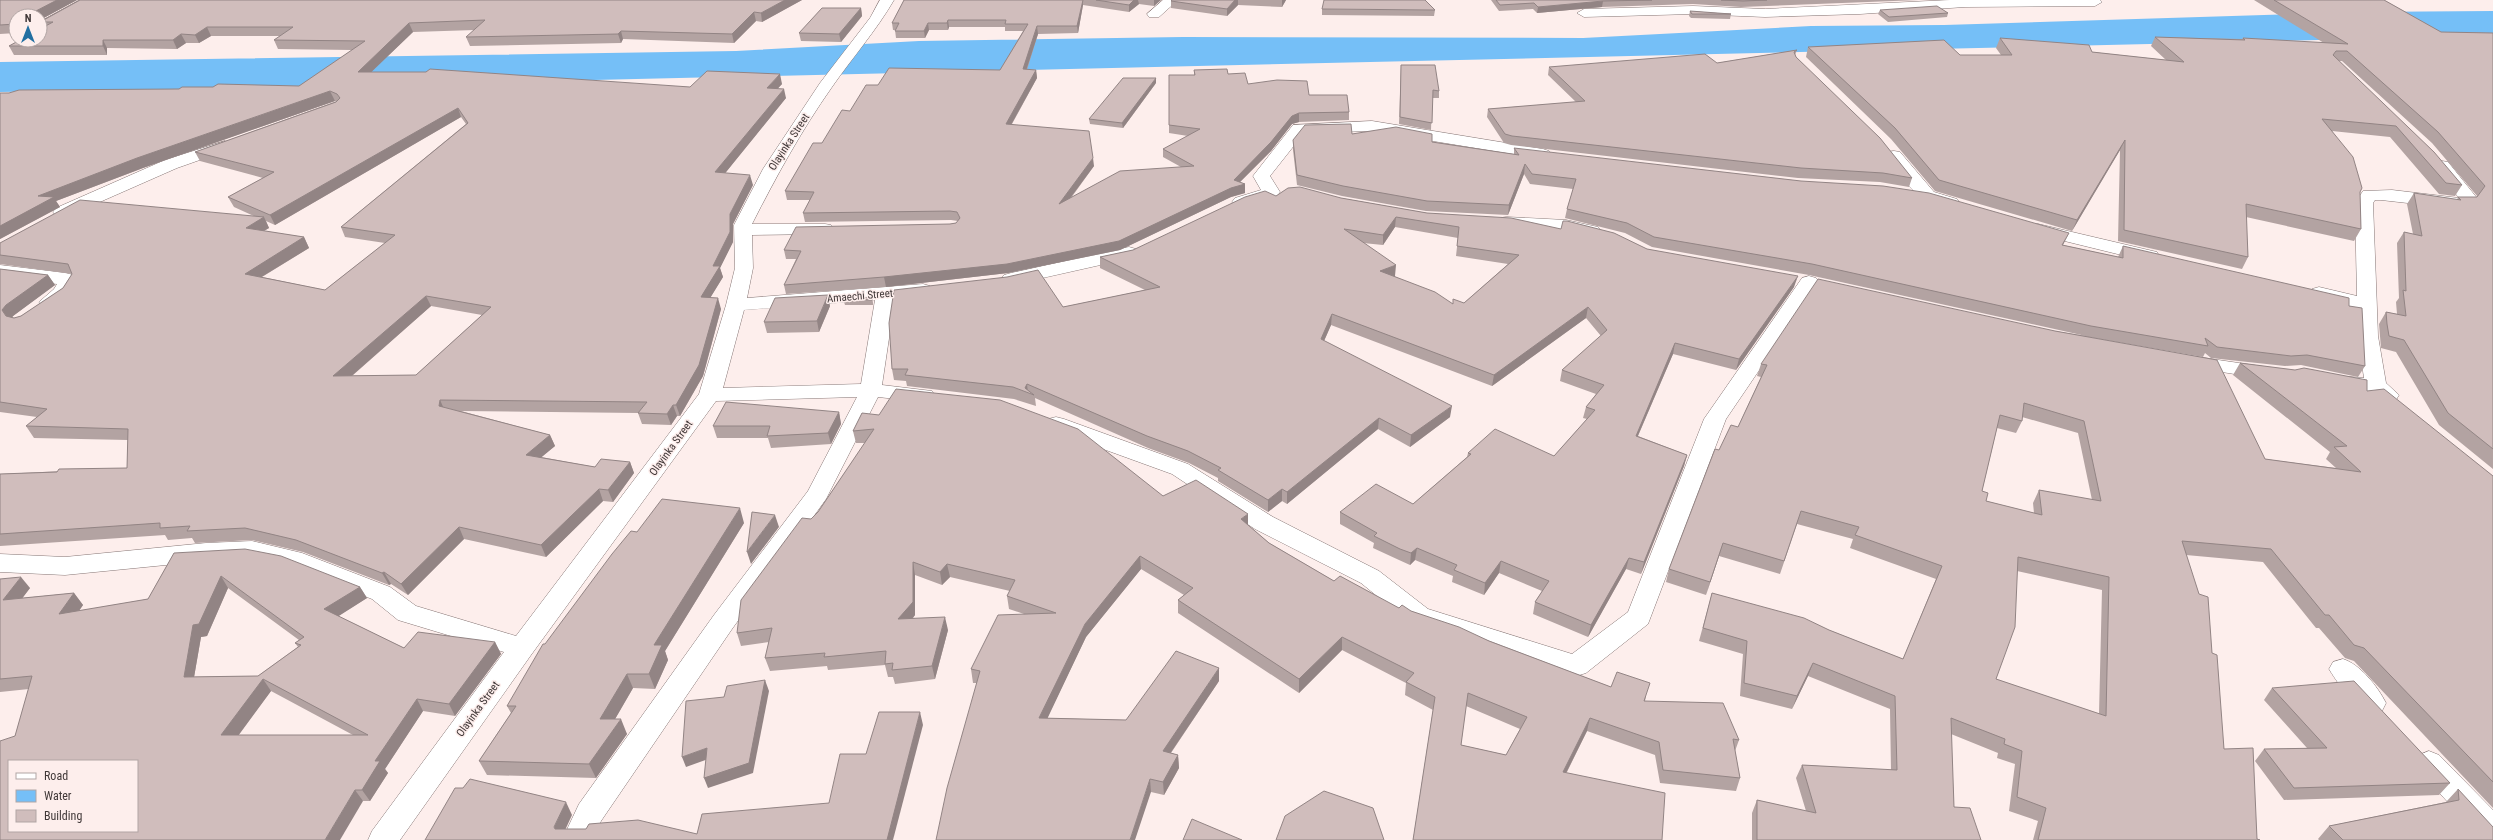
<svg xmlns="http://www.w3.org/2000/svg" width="2493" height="840" viewBox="0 0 2493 840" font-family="'Roboto Condensed',sans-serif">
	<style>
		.water { fill: #75bff7 }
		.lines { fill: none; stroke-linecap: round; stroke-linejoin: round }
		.minor-casing { stroke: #867675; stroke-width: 1 }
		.minor { fill: #fff; fill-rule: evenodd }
		.wall { fill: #b3a3a2; fill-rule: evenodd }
		.shaded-wall { fill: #928484 }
		.building { fill: #d0bdbc; stroke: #928484; fill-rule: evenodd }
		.labels { text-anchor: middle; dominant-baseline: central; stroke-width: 3; stroke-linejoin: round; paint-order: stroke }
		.street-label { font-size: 11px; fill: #403838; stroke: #fdeeec }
	</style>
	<rect width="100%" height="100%" fill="#fdeeec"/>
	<polygon class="water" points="2493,11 2493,36 251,88 0,92 0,62 736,51 919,41 1183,37 1583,38 1811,26 1944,25 2356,12"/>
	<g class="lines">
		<g class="minor-casing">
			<g id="minor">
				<polygon points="80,0 97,0 40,32 40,22"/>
				<path d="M 880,0 L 894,0 C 876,31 852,58 832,87 C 801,131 776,177 752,224 L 825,224 L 831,225 L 834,229 L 831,233 L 825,234 L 752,235 L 753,268 L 747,298 L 923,284 L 930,286 L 933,290 L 930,294 L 895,298 L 882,385 L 932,391 L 935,396 L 932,401 L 924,402 L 878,397 L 826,499 L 732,629 L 601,821 L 592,840 L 562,840 L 579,804 L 714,615 L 808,491 L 857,397 L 716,401 L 531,655 L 400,840 L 368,840 L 372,831 L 504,652 L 398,620 L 372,599 L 288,566 L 252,559 L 206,561 L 65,575 L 0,572 L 0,554 L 65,557 L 206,543 L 252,541 L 302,553 L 390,587 L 416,606 L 516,636 L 699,394 L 726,305 L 735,268 L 734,225 L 763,169 L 820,83 L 870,18 ZM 875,300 L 861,384 L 723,388 L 744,310 Z"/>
				<polygon points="1163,0 1178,0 1159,17 1149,17 1147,14"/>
				<polygon points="1950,0 2100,0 2102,2 2095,6 1965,7 1860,14 1765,17 1693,14 1584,17 1577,13 1584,9 1693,6 1765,9"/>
				<polygon points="1372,121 1543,149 1549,151 1551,154 1549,157 1543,159 1372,131 1304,133 1270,176 1280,192 1277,196 1241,207 1235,206 1232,202 1235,198 1261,190 1253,176 1293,125"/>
				<polygon points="225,141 233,146 231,149 177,168 68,216 56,216 53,212 56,208 165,160"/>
				<path d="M 1894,151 L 1900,152 L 1934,192 L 1957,199 L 1960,203 L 1957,207 C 1926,214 1901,178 1886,156 L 1888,152 Z"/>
				<path d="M 2442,161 L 2448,162 L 2477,198 L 2470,207 L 2452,208 L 2381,200 L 2375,200 L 2373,203 L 2378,336 L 2386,383 L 2399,395 L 2396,400 C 2382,403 2380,395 2369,392 C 2357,388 2343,390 2331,386 L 2327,382 L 2331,378 L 2338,376 L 2364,378 L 2358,336 L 2357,308 L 2312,297 L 2309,293 L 2312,289 L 2319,287 L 2357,296 L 2355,203 L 2363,191 L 2392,190 L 2459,198 L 2434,166 L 2436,162 Z"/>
				<polygon points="1507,217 1566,220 1598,227 1601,231 1598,235 1592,236 1566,230 1501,226 1498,222 1501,218"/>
				<polygon points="2038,224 2157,252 2159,256 2157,260 2150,262 2032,233 2029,229 2032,225"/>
				<polygon points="1129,247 1136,249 1138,253 1136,257 1011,285 1004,283 1001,279 1004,275 1011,273"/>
				<path d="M 0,265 L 66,273 L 73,275 L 77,284 C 69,297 59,310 42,306 L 39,302 L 54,289 L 57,284 L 0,277 Z"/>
				<polygon points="1809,276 1816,278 1819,282 1726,419 1648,624 1586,673 1576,676 1410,623 1361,583 1255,529 1172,474 1048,429 1045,424 1048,419 1056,417 1064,419 1188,464 1273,517 1379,571 1428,609 1572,654 1628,612 1704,419 1802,278"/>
				<polygon points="2191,356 2266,367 2273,369 2277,373 2273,377 2266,379 2184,366 2181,362 2184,358"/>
				<path d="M 2343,659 C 2360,664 2378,687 2386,703 L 2382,711 C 2375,713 2370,715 2364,711 C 2354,707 2335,679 2329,669 L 2333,662 Z"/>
				<polygon points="2429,751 2439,755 2493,810 2493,840 2482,839 2419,771 2414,763 2419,755"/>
			</g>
		</g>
		<use href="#minor" class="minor"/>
	</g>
	<g class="wall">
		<polygon points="0,0 77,0 40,20 16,16 16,33 0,34"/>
		<path d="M 80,0 L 802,0 L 762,22 L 756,21 L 734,43 L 623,39 L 621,43 L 470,46 L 466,37 L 475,30 L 413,32 L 371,72 L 690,87 L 782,84 L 777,89 L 786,98 L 725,173 L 753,185 L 733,224 L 733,242 L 720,268 L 723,277 L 710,298 L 721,309 L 703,376 L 680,416 L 677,416 L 671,425 L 642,424 L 638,413 L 461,411 L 550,435 L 555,446 L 541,457 L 595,467 L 630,462 L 634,473 L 613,502 L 603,501 L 546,557 L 464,539 L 408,595 L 391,584 L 389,585 L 303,552 L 252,540 L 195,543 L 192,538 L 168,540 L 165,535 L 0,546 L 0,474 L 127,468 L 128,440 L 34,438 L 26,426 L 37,417 L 0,412 L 0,269 L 48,275 L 55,285 L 13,316 L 12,317 L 14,318 L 21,316 L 63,288 L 72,274 L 0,264 L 0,243 L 256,217 L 234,207 L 228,197 L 263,178 L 200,161 L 195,152 L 337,101 L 335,101 L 143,168 L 56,201 L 60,207 L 0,239 L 0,93 L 299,86 L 352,50 L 278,49 L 274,40 L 280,36 L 211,36 L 199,43 L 186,43 L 177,49 L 107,48 L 107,55 L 14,55 L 9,46 L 43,27 L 40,22 ZM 461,117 L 466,124 L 341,227 L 345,237 L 385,243 L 325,290 L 262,277 L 309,248 L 304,237 L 264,231 L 269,228 L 266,221 L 275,225 ZM 431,306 L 482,315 L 416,375 L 352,376 Z"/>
		<polygon points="904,0 1161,0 1154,6 1139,4 1129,12 1083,5 1078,33 1038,34 1027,70 1036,70 1037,78 1012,124 1094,166 1071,198 1181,167 1163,157 1163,149 1188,136 1169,133 1169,125 1194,75 1194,70 1228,74 1248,84 1309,95 1349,112 1349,120 1299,122 1292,124 1271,151 1240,182 1245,184 1245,193 1231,197 1120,250 1008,273 886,287 786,294 784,285 796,259 786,259 784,250 956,223 958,221 951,220 805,222 803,213 810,200 787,200 785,191 822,143 850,111 878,85 1000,70 1023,31 1005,31 1005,27 949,27 948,30 929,30 925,38 896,38 895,30 893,30 892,23"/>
		<polygon points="1172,0 1286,0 1282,7 1238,5 1227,16 1171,8 1171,1"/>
		<polygon points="1491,0 1919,0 1741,7 1693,4 1602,7 1537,13 1533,9 1499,11"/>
		<polygon points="2254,0 2384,0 2441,32 2493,33 2493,469 2439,425 2396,352 2381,348 2379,324 2386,312 2397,314 2396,302 2399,298 2397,243 2404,232 2413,234 2407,204 2414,193 2457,200 2458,197 2478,197 2432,143 2342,61 2338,61 2462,185 2455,196 2439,194 2390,137 2332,131 2360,192 2361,229 2354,241 2246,217 2248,257 2242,269 2118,241 2120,150 2072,231 1935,191 1891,139 1806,57 1808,47 1960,55 2001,55 1996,48 2000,38 2092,52 2166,60 2151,46 2155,37 2242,39 2243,38 2324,43"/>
		<polygon points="861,8 862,16 841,42 801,41 799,33"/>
		<polygon points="1322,9 1435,10 1434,16 1322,15"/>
		<polygon points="1880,10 1948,13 1947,17 1888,22 1878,14"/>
		<polygon points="1690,11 1731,14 1730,19 1691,18 1689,16"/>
		<polygon points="1797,50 1795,55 1796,57 1912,178 1909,187 1880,182 1798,178 1511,145 1504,143 1487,117 1488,109 1576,102 1548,75 1549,67 1717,63"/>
		<polygon points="1401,65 1439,91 1439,98 1432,98 1431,130 1399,124"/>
		<polygon points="1156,83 1123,128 1090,124 1089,119"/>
		<path d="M 1352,134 L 1432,142 L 1514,154 L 1514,148 L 2063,245 L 2118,257 L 2123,246 L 2349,306 L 2365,366 L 2358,377 L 2301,365 L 2285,366 L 2211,358 L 2205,353 L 2203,357 L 2088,337 L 2265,459 L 2336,468 L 2326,459 L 2330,452 L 2233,375 L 2240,363 L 2367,391 L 2493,476 L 2493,808 L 2354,661 L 2345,658 L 2319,628 L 2316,628 L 2263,562 L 2186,555 L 2212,653 L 2224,749 L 2257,839 L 2260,840 L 2033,840 L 2038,821 L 2009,811 L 2015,764 L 1997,758 L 1998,753 L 1951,734 L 1954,807 L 1981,840 L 1752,840 L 1752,813 L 1757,800 L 1806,811 L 1796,778 L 1802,765 L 1891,770 L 1890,709 L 1808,676 L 1792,709 L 1740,696 L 1743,654 L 1699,641 L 1712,593 L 1829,630 L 1903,659 L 1936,579 L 1850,548 L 1853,539 L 1797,524 L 1780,574 L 1719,556 L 1706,595 L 1666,582 L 1669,569 L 1719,450 L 1738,427 L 1761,377 L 1757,376 L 1761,364 L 2055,331 L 2086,336 L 1809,275 L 1652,247 L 1625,233 L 1565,218 L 1567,209 L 1573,189 L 1530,184 L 1524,174 L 1508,215 L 1426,211 L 1342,196 L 1297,185 L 1293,150 L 1293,140 ZM 2022,417 L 2078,433 L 2092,500 L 2039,490 L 2033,503 L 2034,513 L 1986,501 L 1982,491 L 1997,428 L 2016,433 L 2022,421 ZM 2017,571 L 2102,590 L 2099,714 L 1996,679 Z"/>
		<path d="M 1276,196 L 1341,198 L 1427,213 L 1647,249 L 1794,287 L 1736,370 L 1673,354 L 1638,436 L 1687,455 L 1684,466 L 1641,574 L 1626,569 L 1588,637 L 1533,614 L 1535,602 L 1542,591 L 1499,573 L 1484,595 L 1452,582 L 1453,576 L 1415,560 L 1410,565 L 1399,560 L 1373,548 L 1374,543 L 1340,524 L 1340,512 L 1413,504 L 1467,457 L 1468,453 L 1554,456 L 1587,419 L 1583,418 L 1586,407 L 1596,394 L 1560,381 L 1562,370 L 1601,336 L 1586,318 L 1492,386 L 1331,325 L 1324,341 L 1450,417 L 1410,447 L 1378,429 L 1287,504 L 1282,501 L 1268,512 L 1218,481 L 1218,478 L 1189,463 L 1148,448 L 1035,398 L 1036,406 L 1014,399 L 907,386 L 906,381 L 894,380 L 892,369 L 1063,307 L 1145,290 L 1100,268 L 1100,257 L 1133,250 ZM 1395,227 L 1458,238 L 1456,256 L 1508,264 L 1464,303 L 1453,304 L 1394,276 L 1395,276 L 1363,243 L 1383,245 Z"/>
		<polygon points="872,297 873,303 873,305 845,305 843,299"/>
		<polygon points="830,306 819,332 767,333 764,322"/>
		<polygon points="839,412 841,424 831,444 771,448 768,438 717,438 713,426"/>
		<path d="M 862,413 L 1163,496 L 1248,525 L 1269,543 L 1334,581 L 1399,608 L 1411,611 L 1611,687 L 1646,696 L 1645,701 L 1739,740 L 1735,751 L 1740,778 L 1736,791 L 1660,783 L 1655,755 L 1587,731 L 1567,772 L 1413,840 L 1433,710 L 1405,695 L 1406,683 L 1342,650 L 1299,693 L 1178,613 L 1178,600 L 1184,595 L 1141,569 L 1086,637 L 1047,718 L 1126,720 L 1219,681 L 1171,753 L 1178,755 L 1179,768 L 1164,795 L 1151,792 L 977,683 L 973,683 L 971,669 L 1024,614 L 1009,609 L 1007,596 L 1010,591 L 950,577 L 942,585 L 915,575 L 915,615 L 913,618 L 948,630 L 935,679 L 895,684 L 893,677 L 888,677 L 885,665 L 828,670 L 827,666 L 770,671 L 765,658 L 769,642 L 741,646 L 737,633 L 811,519 L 818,512 L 865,443 L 856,443 L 853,431 ZM 1466,706 L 1520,729 L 1506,755 L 1461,745 Z"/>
		<polygon points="744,523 665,651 668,660 655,689 633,688 615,719 627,734 596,778 487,775 479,761 511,713 507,706 637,532"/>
		<path d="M 174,553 L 360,587 L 367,598 L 338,616 L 404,648 L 495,642 L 501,654 L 455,716 L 423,711 L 385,769 L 388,773 L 370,801 L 363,801 L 15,736 L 29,689 L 0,692 L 0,579 L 30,588 L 22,598 L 74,593 L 83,605 L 79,611 L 148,599 ZM 228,588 L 299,640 L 295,643 L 298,647 L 258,676 L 194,677 L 201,637 L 207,636 ZM 271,691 L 353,735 L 238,735 Z"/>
		<polygon points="2272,688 2450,783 2439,795 2284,800 2255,761 2264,749 2307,748 2264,700"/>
		<polygon points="2458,789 2493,840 2319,840 2318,839 2329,826 2446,802"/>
	</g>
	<g class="shaded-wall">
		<polygon points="57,0 77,0 40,20 40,16 34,16 34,12"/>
		<polygon points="785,0 802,0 762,22 761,13"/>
		<polygon points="1083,0 1083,5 1078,33 1077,26"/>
		<polygon points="1134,0 1138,0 1139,4 1129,12 1129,5"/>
		<polygon points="1154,0 1161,0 1154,6"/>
		<polygon points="1235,0 1238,0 1238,5 1227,16 1227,9"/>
		<polygon points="1282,0 1286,0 1282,7"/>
		<polygon points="1603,1 1602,7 1537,13 1538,7"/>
		<polygon points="861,8 862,16 841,42 839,34"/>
		<polygon points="754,12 756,21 734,43 732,34"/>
		<polygon points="948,20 949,27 948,30 947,23"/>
		<polygon points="409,23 413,32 362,81 358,72"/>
		<polygon points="928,23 929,30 925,38 924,31"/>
		<polygon points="1037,26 1038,34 1024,77 1023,69"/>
		<polygon points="207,27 211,36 199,43 195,35"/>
		<polygon points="621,31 623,39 621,43 618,34"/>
		<polygon points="181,34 186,43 177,49 173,40"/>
		<polygon points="103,40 107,48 107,55 103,46"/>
		<polygon points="1036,70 1037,78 1007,132 1006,124"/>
		<polygon points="780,74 782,84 769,98 767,88"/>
		<polygon points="1156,78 1156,83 1123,128 1122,123"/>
		<polygon points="784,89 786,98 718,182 715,172"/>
		<polygon points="330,91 335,101 143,168 56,201 60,207 0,239 0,226 38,196 137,158"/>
		<polygon points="458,108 461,117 275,225 270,215"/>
		<polygon points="1299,113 1299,122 1292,124 1271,151 1235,187 1245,184 1245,193 1231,197 1120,250 1008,273 886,287 884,277 1234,180 1292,116"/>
		<polygon points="2125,140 2120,150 2072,231 2077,220"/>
		<polygon points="1093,158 1094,166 1059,213 1059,204"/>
		<polygon points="1525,164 1524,174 1508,215 1509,205"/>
		<polygon points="750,175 753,185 733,224 733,242 720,268 723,277 704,308 701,297 730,214"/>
		<polygon points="264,217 269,228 251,238 246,228"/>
		<polygon points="1396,217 1395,227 1383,245 1383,235"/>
		<polygon points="2069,233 2058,255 2062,245"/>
		<polygon points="304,237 309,248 250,284 245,274"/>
		<polygon points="1396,265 1395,276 1379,282 1380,271"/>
		<polygon points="48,275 55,285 13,316 10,321 2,310 6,305"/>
		<polygon points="1798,276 1794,287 1736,370 1739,359"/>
		<polygon points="828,295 830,306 819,332 817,321"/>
		<polygon points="426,296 431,306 339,387 333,376"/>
		<polygon points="718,298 721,309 703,376 680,416 676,405"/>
		<polygon points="1588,307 1586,318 1492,386 1494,375"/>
		<polygon points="1332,314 1331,325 1320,350 1321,339"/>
		<polygon points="1675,343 1673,354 1633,447 1636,436"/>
		<polygon points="1027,384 1028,393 1025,388"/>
		<polygon points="440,400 445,411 439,406"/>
		<polygon points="673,405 677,416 671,425 667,414"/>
		<polygon points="1452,406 1450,417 1410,447 1411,435"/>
		<polygon points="839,412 841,424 831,444 828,433"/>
		<polygon points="1379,418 1378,429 1287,504 1287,492"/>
		<polygon points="550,435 555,446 531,466 526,455"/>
		<polygon points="1687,455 1684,466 1641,574 1644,562"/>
		<polygon points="630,462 634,473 613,502 608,490"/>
		<polygon points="599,489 603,501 546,557 541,545"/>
		<polygon points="1282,489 1282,501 1268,512 1268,500"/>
		<polygon points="740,508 744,523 665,651 668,660 655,689 649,674 654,645"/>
		<polygon points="1248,514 1248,526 1241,519"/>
		<polygon points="775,515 779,527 751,564 747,552"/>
		<polygon points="459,527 464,539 408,595 401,584"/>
		<polygon points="1723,543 1719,556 1706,595 1710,582"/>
		<polygon points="1417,548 1415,560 1410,565 1411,553"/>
		<polygon points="1140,556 1141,569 1086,637 1041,732 1039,718 1085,624"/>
		<polygon points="1629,558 1626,569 1588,637 1591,625"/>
		<polygon points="1501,561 1499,573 1484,595 1485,583"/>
		<polygon points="913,562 915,575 915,615 901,632 898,619"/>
		<polygon points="947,564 950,577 942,585 940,572"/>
		<polygon points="384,572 391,584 389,585 382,573"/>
		<polygon points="221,576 228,588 207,636 201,637 192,689 184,677 193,625"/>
		<polygon points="21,577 30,588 12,612 3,600"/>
		<polygon points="360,587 367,598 331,621 324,609"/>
		<polygon points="74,593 83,605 68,626 59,614"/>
		<polygon points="945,617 948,630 935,679 932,666"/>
		<polygon points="1342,637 1342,650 1299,693 1299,679"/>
		<polygon points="495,642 501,654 455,716 449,704"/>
		<polygon points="1813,663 1808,676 1792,709 1797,696"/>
		<polygon points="1219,668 1219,681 1163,764 1163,751"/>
		<polygon points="627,674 633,688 607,733 600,719"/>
		<polygon points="263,679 271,691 230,747 221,735"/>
		<polygon points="765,680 769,691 753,773 708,788 704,778"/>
		<polygon points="417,699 423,711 385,769 388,773 370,801 362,790 375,761"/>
		<polygon points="920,712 923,725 893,840 886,840"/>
		<polygon points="1590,718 1587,731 1560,785 1563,772"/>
		<polygon points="621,719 627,734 596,778 589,764"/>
		<polygon points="707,748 711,758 686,767 682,757"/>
		<polygon points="1178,755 1179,768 1164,795 1163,782"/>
		<polygon points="1150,779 1151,792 1135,840 1130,840"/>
		<polygon points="355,790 363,801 340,840 325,840"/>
		<polygon points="566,802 572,815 561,839 554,827"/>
	</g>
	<g class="building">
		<polygon points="0,0 57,0 34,12 34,16 16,16 16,24 0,25"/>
		<path d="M 80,0 L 785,0 L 761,13 L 754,12 L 732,34 L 621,31 L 618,34 L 466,37 L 485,20 L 409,23 L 358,72 L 426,72 L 430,69 L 690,87 L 707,71 L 780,74 L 767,88 L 784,89 L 715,172 L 750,175 L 730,214 L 730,232 L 713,266 L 720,266 L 701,297 L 718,298 L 699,365 L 676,405 L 673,405 L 667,414 L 638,413 L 647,402 L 440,400 L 439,406 L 550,435 L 526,455 L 595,467 L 601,459 L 630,462 L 608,490 L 599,489 L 541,545 L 459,527 L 401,584 L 384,572 L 382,573 L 296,540 L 245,528 L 187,531 L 190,526 L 160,528 L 160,523 L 0,534 L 0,474 L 57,472 L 59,469 L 127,468 L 128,429 L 26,426 L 47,409 L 0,402 L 0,269 L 48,275 L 6,305 L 2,310 L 6,316 L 14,318 L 21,316 L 63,288 L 72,274 L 68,264 L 0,255 L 0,243 L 80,200 L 264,217 L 246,228 L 304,237 L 245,274 L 325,290 L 395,235 L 341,227 L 468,123 L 458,108 L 270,215 L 228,197 L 274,172 L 195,152 L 336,102 L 340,98 L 337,94 L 330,91 L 137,158 L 38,196 L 54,197 L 0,226 L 0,93 L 9,93 L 19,90 L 179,89 L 182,87 L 213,87 L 218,84 L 299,86 L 365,41 L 274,40 L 293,27 L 207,27 L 195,35 L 181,34 L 173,40 L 103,40 L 103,46 L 9,46 L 20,40 L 40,40 L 40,29 L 53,22 L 40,22 ZM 426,296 L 491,307 L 416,375 L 333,376 Z"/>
		<polygon points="904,0 1083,0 1077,26 1037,26 1023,69 1036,70 1006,124 1089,131 1093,158 1059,204 1120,171 1194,166 1163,149 1200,129 1169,125 1169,75 1195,75 1194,70 1227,69 1228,74 1245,73 1248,84 1277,80 1307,81 1309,95 1347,95 1349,112 1299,113 1292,116 1271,142 1234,180 1245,184 1231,188 1119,241 1007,264 884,277 784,285 801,251 784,250 796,227 950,224 956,223 960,218 957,212 950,211 803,213 814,192 785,191 813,143 822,143 842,110 850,111 866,85 878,85 889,68 1000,70 1028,24 1005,24 1006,20 948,20 947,23 928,23 924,31 895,31 899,23 892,23"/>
		<polygon points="1096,0 1134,0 1129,5"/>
		<polygon points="1172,0 1235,0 1227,9 1171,1"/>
		<polygon points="1324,0 1425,0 1435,10 1322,9"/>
		<polygon points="1496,0 1652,0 1603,1 1538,7 1534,3 1500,5"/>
		<polygon points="1721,0 1767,0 1743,1"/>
		<polygon points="2274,0 2384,0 2441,32 2493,33 2493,449 2448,413 2404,340 2389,336 2387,324 2386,312 2406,316 2403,290 2406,291 2404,232 2422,236 2414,193 2461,200 2458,197 2477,197 2485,186 2438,132 2347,51 2336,51 2333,55 2434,152 2462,185 2446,183 2396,126 2322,119 2353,157 2362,188 2360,192 2361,229 2246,204 2248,257 2124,230 2125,140 2077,220 1939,180 1895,128 1808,47 1944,40 1960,55 2012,55 2000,38 2089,45 2092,52 2184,62 2155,37 2245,40 2243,38 2348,44"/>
		<polygon points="1937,6 1948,13 1889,17 1880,10"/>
		<polygon points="822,8 861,8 839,34 799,33"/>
		<polygon points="1690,11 1731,14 1692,14"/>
		<polygon points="1797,50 1794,52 1796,57 1880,138 1912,178 1883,173 1801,168 1512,136 1505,134 1488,109 1585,101 1549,67 1705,54 1717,63"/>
		<polygon points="1401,65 1435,65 1439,91 1433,90 1432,123 1400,117"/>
		<polygon points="1123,78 1156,78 1122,123 1089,119"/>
		<polygon points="1351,124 1352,134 1396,127 1432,134 1432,142 1519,155 1514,148 1801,181 1883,186 1929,193 2069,233 2062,245 2123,258 2123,246 2349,298 2349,306 2362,308 2365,366 2307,355 2291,356 2217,347 2205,338 2208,346 2091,326 1812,264 1654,237 1627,223 1567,209 1576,179 1532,174 1525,164 1509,205 1427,201 1343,186 1297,175 1293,140 1305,125"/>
		<path d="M 1300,187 L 1341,198 L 1427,213 L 1511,218 L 1561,229 L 1563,221 L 1567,221 L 1614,233 L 1647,249 L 1798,276 L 1739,359 L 1675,343 L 1636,436 L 1687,455 L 1644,562 L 1629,558 L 1591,625 L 1535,602 L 1549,581 L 1501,561 L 1485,583 L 1454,570 L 1457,565 L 1417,548 L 1411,553 L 1400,549 L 1374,536 L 1377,533 L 1340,512 L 1376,484 L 1413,504 L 1471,454 L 1468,453 L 1495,429 L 1554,456 L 1595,410 L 1586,407 L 1604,385 L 1562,370 L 1607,330 L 1588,307 L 1494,375 L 1332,314 L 1321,339 L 1452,406 L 1411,435 L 1379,418 L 1287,492 L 1282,489 L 1268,500 L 1218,470 L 1221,468 L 1188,451 L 1147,436 L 1027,384 L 1025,388 L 1034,395 L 1013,387 L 905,375 L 908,369 L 892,369 L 889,323 L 894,290 L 1007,277 L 1038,270 L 1063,307 L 1160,287 L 1100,257 L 1133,250 L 1245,197 L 1265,191 L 1276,196 L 1288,188 ZM 1396,217 L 1459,227 L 1457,246 L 1519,255 L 1464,303 L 1453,299 L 1453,304 L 1435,292 L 1380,271 L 1396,265 L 1344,229 L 1383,235 Z"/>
		<path d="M 1818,279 L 2055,331 L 2217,360 L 2265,459 L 2361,472 L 2334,447 L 2347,446 L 2240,363 L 2295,370 L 2304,368 L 2367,380 L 2367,391 L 2384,389 L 2493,476 L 2493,782 L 2364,648 L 2354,645 L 2329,615 L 2325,615 L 2271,549 L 2182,541 L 2199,594 L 2208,597 L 2212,653 L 2217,655 L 2224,749 L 2253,748 L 2257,839 L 2260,840 L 2038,840 L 2046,808 L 2017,797 L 2022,751 L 2004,744 L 2005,739 L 1951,718 L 1954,807 L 1970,808 L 1981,840 L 1757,840 L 1757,800 L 1816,813 L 1802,765 L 1897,770 L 1895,696 L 1813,663 L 1797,696 L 1744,683 L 1747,641 L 1703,628 L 1712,593 L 1804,618 L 1829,630 L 1903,659 L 1942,566 L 1855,535 L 1859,527 L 1801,511 L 1784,561 L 1723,543 L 1710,582 L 1669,569 L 1715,449 L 1719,450 L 1731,425 L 1738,427 L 1767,365 L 1761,364 ZM 2024,403 L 2084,421 L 2101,501 L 2039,490 L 2042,515 L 1986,501 L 1988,493 L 1982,491 L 2000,415 L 2022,421 ZM 2018,557 L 2109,577 L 2106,716 L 1996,679 L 2015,627 Z"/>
		<polygon points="828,295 817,321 764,322 775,298"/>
		<polygon points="872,297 872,300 843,299"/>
		<path d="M 896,389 L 1000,400 L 1078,429 L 1163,496 L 1196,480 L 1248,514 L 1241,519 L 1269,543 L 1334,581 L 1340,576 L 1399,608 L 1402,605 L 1411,611 L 1459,627 L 1489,641 L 1611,687 L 1617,672 L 1650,683 L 1644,701 L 1723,703 L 1739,740 L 1733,739 L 1740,778 L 1663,770 L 1659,742 L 1590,718 L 1563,772 L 1665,793 L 1662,840 L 1413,840 L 1435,697 L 1406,682 L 1414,673 L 1342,637 L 1299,679 L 1178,600 L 1193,588 L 1140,556 L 1085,624 L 1039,718 L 1126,720 L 1176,651 L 1219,668 L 1163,751 L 1178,755 L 1163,782 L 1150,779 L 1130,840 L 936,840 L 947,788 L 980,671 L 971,669 L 998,615 L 1056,613 L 1007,596 L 1015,580 L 947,564 L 940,572 L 913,562 L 913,602 L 898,619 L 945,617 L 932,666 L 892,670 L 893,663 L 885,664 L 886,651 L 824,657 L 825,653 L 765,658 L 772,628 L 737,633 L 741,600 L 802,518 L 811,519 L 818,512 L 874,429 L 853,431 L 862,413 L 879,415 ZM 1468,693 L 1527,717 L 1506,755 L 1461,745 Z"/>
		<polygon points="726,402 839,412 828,433 767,436 770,426 713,426"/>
		<polygon points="662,499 740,508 654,645 662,645 649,674 627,674 600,719 621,719 589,764 479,761 516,706 507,706 543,644 545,644 612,554 631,531 637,532"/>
		<polygon points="752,512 775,515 747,552"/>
		<path d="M 245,549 L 281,556 L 360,587 L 324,609 L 404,648 L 418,632 L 495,642 L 449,704 L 417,699 L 375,761 L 380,761 L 362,790 L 355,790 L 325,840 L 0,840 L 0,741 L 15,736 L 32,676 L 0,679 L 0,579 L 21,577 L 3,600 L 74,593 L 59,614 L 148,599 L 174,553 ZM 221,576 L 304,637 L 295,643 L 301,645 L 258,676 L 184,677 L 193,625 L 199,624 ZM 263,679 L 368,735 L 221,735 ZM 9,761 L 137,761 L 137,831 L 9,831 Z"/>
		<polygon points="765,680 749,763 704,778 707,748 682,757 686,701 724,697 727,686"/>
		<polygon points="2354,681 2450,783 2294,788 2264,749 2327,748 2272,688"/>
		<polygon points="879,712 920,712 887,840 425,840 455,788 463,788 470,779 566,802 554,827 555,829 586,829 589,824 638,820 697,834 702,814 829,803 840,754 866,754"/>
		<polygon points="2458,789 2493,827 2493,840 2343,840 2329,826 2459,800"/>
		<polygon points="1324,791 1373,808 1384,840 1276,840 1285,816"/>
		<polygon points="1192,819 1242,840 1183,840"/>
	</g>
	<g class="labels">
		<g class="street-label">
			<text transform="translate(789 142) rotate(-57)">Olayinka Street</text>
			<text transform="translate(860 296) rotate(-5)">Amaechi Street</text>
			<text transform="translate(671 448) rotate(-54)">Olayinka Street</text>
			<text transform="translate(478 709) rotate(-54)">Olayinka Street</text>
		</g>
	</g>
	<rect x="8" y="760" width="130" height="72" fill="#fdeeec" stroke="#b1a5a4"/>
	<rect x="16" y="773" width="20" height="6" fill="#ffffff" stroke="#b1a5a4"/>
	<text x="44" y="780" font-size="12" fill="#403838">Road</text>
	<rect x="16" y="790" width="20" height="12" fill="#75bff7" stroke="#b1a5a4"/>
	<text x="44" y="800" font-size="12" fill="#403838">Water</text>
	<rect x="16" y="810" width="20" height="12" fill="#d0bdbc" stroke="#b1a5a4"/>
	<text x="44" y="820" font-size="12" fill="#403838">Building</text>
	<g transform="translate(28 28)"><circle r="19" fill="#fdeeec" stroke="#b1a5a4"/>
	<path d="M0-3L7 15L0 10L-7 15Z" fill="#226fa1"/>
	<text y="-6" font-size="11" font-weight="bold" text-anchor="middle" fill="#403838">N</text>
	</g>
</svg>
